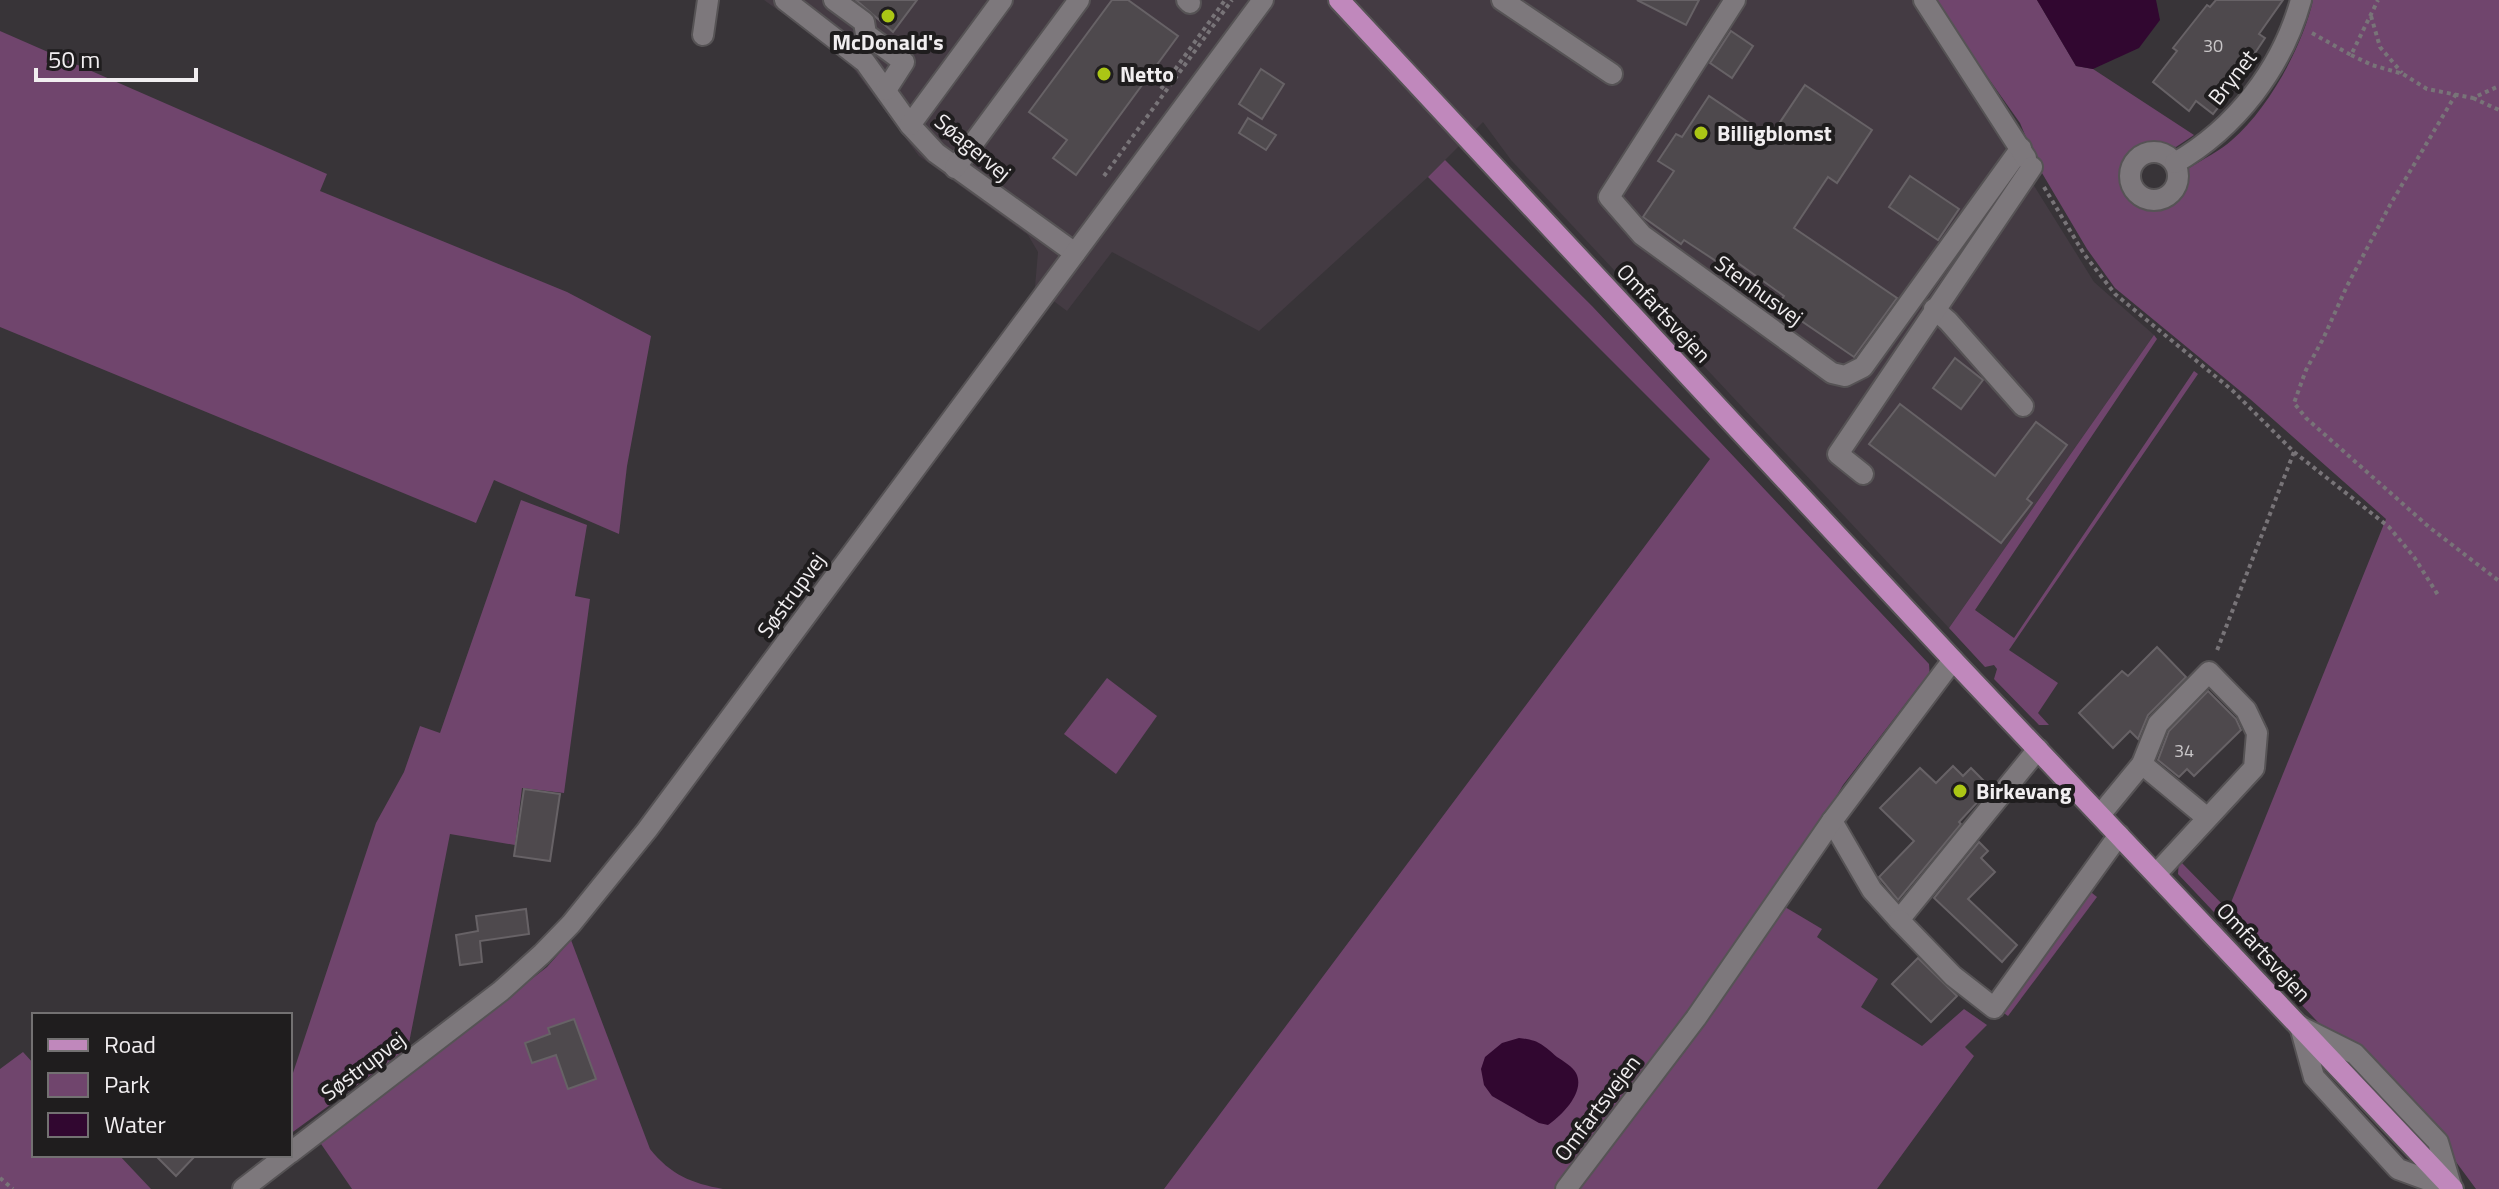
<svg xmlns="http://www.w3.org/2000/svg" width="2499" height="1189" viewBox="0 0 2499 1189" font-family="'Titillium Web',sans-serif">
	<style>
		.built { fill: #443b43 }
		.green { fill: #70456d }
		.water { fill: #310730 }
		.building { fill: #4e494d; stroke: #676266; stroke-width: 2 }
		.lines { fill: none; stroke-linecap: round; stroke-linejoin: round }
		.minor-casing { stroke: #565355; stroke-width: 24 }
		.major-casing { stroke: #565355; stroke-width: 24 }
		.path { stroke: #787478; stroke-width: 4; stroke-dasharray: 4 4; stroke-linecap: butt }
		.minor { stroke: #7d787c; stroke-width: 20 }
		.major { stroke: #c088bc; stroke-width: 20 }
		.poi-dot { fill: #abc615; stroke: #1f1d1e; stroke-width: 3 }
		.labels { text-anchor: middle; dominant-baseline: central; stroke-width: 8; stroke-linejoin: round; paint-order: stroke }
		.number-label { font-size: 18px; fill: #c8c5c7 }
		.poi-label { font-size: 22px; font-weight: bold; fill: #f1eef0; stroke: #1f1d1e; text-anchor: start }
		.street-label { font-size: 22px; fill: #f1eef0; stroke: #1f1d1e }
	</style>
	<rect width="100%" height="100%" fill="#383438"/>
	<polygon class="built" points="764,0 1913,0 2000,131 2094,282 2154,335 1949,628 1511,160 1483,122 1428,177 1259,331 1112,252 1067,311 1035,287 1038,252 1028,235 919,156 847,60"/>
	<g class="green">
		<path d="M 1933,0 L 2037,0 L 2076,66 L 2093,69 L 2194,135 L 2176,147 L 2150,142 L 2127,156 L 2120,178 L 2134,201 C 2169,213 2181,203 2189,168 C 2203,159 2220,151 2232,140 C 2268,109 2303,46 2313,0 L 2499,0 L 2499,1189 L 2476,1189 L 2428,1124 L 2331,1036 L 2178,874 L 2179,860 L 2228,910 L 2386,519 L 2250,399 L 2115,288 L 2087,249 L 2039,168 L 2020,123 Z"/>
		<polygon points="0,31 327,174 320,191 567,292 651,336 627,466 619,534 494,480 476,523 0,327"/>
		<polygon points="1445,160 1592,306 1929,664 1930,679 1925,689 1919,686 1843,785 1819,826 1688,1020 1559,1189 1164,1189 1710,459 1428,177"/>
		<polygon points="2154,335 2157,339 1975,610 2014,638 2194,371 2198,374 2009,650 2058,683 2038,713 2049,725 2039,725 1994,679 1997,669 1994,665 1985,667 1949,628"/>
		<polygon points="521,500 587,525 575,596 590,599 564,793 522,788 515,845 450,834 408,1048 290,1134 290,1082 376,823 404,772 420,726 440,733"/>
		<polygon points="1107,678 1157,716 1116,774 1064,734"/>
		<polygon points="2087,889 2097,897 2008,1016 1998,1009"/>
		<polygon points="1785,907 1822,929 1817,937 1878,979 1861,1007 1922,1046 1964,1009 1987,1025 1965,1047 1974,1056 1877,1189 1577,1189 1687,1049"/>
		<path d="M 571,940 L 650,1149 C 671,1175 691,1183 723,1189 L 352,1189 L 319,1141 L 397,1084 L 547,967 Z"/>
		<polygon points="23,1052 34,1064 34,1155 119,1155 151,1189 0,1189 0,1069"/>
	</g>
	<g class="water">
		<polygon points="2037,0 2156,0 2160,20 2139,48 2093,69 2076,66"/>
		<path d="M 1519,1038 C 1539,1040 1543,1045 1557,1057 C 1563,1061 1573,1067 1576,1073 C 1586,1092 1561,1116 1548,1125 L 1539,1123 L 1492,1096 L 1484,1085 L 1481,1069 L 1485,1057 L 1502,1043 Z"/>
	</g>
	<g class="building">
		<polygon points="856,0 917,0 893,32"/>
		<polygon points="1112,0 1128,0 1178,36 1076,175 1053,158 1067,140 1029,112"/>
		<polygon points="1637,0 1699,0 1686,25"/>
		<polygon points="2216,0 2283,0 2259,34 2265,38 2243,71 2245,73 2213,114 2196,101 2189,111 2153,82 2177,51 2173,48 2207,5 2210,7"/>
		<polygon points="1731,31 1753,46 1732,78 1710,63"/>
		<polygon points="1261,69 1284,84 1262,119 1239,104"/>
		<polygon points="1805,85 1872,130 1837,183 1828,177 1794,228 1897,298 1854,357 1778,305 1784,296 1728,256 1722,265 1684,240 1681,244 1643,217 1674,171 1658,161 1676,134 1682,137 1709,96 1770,137"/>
		<polygon points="1248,118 1276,135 1266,150 1239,133"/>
		<polygon points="1910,176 1959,209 1938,240 1889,207"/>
		<polygon points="1955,358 1983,380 1961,409 1933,388"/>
		<polygon points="1900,404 1995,476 2036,422 2067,445 2027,499 2032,503 2001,543 1869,444"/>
		<polygon points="2157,647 2186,677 2148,715 2138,739 2130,731 2113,748 2079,713 2122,671 2128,676"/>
		<polygon points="2208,691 2236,719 2241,730 2194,776 2187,769 2179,777 2158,760 2169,731"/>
		<polygon points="1953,766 1963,776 1971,768 1984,781 1976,789 1983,796 1959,822 1961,824 1898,900 1879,877 1914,841 1880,808 1920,768 1936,783"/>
		<polygon points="524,789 560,794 550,861 514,856"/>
		<polygon points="1979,842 1988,851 1981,858 1995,872 1968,899 2017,945 2002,962 1934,898"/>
		<polygon points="526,909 529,934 480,941 482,962 460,965 456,935 478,931 476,916"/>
		<polygon points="1918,958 1957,996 1931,1022 1892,984"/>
		<polygon points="574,1019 596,1079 568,1089 556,1055 532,1063 525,1043 550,1034 548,1028"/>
		<polygon points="155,1155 196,1155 176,1176"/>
	</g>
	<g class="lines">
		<g class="minor-casing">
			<g id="minor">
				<polyline points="785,0 865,62 910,125 936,153 1075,253"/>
				<polyline points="834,0 864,22 866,34 904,62 886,90"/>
				<polyline points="1187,0 1190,3"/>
				<polyline points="1502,0 1612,74"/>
				<polyline points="1735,0 1609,197 1642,235 1832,373 1845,376 1863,367 2021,148"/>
				<polyline points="1924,0 2026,158"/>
				<polyline points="703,35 708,0"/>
				<polyline points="910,125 1002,0"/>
				<circle cx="2154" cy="176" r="24"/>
				<path d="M 2175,163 C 2236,128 2282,68 2301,0"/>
				<polyline points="955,168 1079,0"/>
				<polyline points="1934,309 1948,321 2023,406"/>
				<polyline points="1863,474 1838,454 2032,167"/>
				<polyline points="2142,764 2206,817"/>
				<polyline points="2100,815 2142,764 2158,724 2209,672 2246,710 2257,733 2254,768 2157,873"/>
				<polyline points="1832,821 1872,890 1899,920 2038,749"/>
				<polyline points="1899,920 1953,976 1994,1008 2119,835"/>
				<polyline points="2300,1026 2314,1077 2398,1169 2452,1189"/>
				<polyline points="2303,1028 2355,1054 2438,1142 2452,1189"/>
				<polyline points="290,1153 501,991 542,954 571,924 647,830 1263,0"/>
				<polyline points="243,1189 287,1155"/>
				<polyline points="1566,1189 1696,1018 1832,821 1953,660"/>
			</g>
		</g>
		<g class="major-casing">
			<polyline id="major" points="1339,0 1953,660 2453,1189"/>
		</g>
		<g class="path">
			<polyline points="2371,16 2380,47 2402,73"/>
			<polyline points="2312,33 2351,55 2378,0"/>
			<polyline points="2351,55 2372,65 2403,74 2427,89 2473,98 2499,86"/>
			<polyline points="1161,89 1225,0"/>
			<polyline points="2456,94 2390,205 2347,286 2323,339 2306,370 2294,403 2306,418 2429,527 2499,581"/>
			<polyline points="2473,98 2499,110"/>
			<polyline points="1104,176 1232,0"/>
			<polyline points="2044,187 2084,254 2115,294 2232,390 2294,452 2216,653"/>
			<polyline points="2294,452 2389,527 2414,557 2438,595"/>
			<polyline points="0,1178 13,1189"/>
		</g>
		<use href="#minor" class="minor"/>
		<use href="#major" class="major"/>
	</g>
	<g class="poi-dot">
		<circle cx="888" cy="16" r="8"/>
		<circle cx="1104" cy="74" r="8"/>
		<circle cx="1701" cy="133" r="8"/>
		<circle cx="1960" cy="791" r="8"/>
	</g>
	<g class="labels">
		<g class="number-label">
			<text x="2213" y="45">30</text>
			<text x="2184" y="750">34</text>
		</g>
		<g class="poi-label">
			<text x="888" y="42" text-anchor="middle">McDonald's</text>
			<text x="1120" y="74">Netto</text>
			<text x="1717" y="133">Billigblomst</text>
			<text x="1976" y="791">Birkevang</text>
		</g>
		<g class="street-label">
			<text transform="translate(2232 77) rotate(-52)">Brynet</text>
			<text transform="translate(973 147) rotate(40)">Søagervej</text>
			<text transform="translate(1759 290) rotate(36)">Stenhusvej</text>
			<text transform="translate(1664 313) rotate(47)">Omfartsvejen</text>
			<text transform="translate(791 595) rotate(-54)">Søstrupvej</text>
			<text transform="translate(2264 952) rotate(47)">Omfartsvejen</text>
			<text transform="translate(363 1066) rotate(-37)">Søstrupvej</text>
			<text transform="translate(1597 1108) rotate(-53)">Omfartsvejen</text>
		</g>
	</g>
	<rect x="32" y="1013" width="260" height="144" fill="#1f1d1e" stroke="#737172" stroke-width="2"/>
	<rect x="48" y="1039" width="40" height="12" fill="#c088bc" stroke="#737172" stroke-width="2"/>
	<text x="104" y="1053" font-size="24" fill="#f1eef0">Road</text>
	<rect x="48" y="1073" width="40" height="24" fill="#70456d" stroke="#737172" stroke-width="2"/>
	<text x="104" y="1093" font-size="24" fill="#f1eef0">Park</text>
	<rect x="48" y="1113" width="40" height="24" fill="#310730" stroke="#737172" stroke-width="2"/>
	<text x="104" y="1133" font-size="24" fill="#f1eef0">Water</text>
	<path d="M36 68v12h160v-12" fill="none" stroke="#f1eef0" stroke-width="4"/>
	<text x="48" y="68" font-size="24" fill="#f1eef0" stroke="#1f1d1e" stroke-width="6" paint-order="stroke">50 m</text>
</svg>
